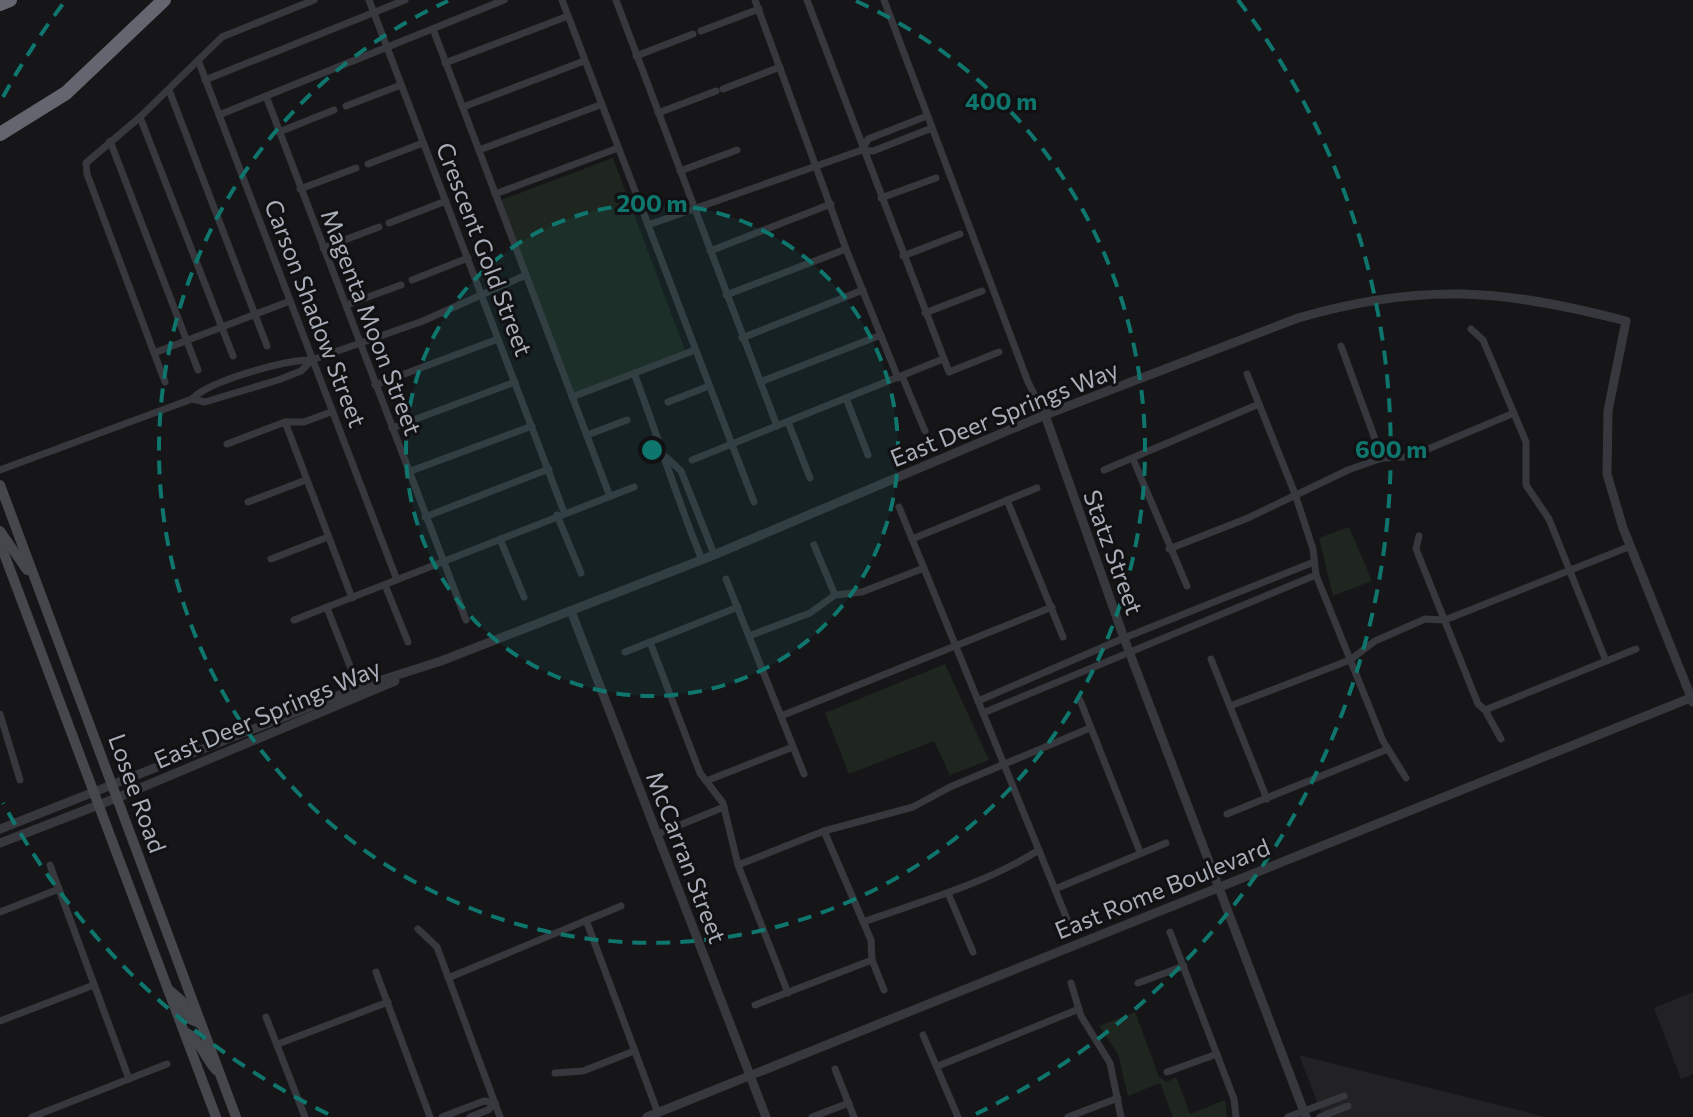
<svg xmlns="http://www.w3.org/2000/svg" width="1693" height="1117" viewBox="0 0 1693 1117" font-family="Commissioner,sans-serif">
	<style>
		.built { fill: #222225 }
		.green { fill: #1e261f }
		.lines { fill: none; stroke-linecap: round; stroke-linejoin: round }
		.minor { stroke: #37383d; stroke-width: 7 }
		.tertiary { stroke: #37383d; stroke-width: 9 }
		.secondary { stroke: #45474d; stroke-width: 10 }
		.motorway { stroke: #63666e; stroke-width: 14 }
		.ring { fill: none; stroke: #0f766e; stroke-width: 4; stroke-dasharray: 14 10 }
		.labels { text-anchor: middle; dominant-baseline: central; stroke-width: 6; stroke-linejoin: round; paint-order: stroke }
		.street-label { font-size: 24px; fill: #a8adb8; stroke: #111113 }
		.centre { fill: #0f766e; stroke: #111113; stroke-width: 4 }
		.ring-label { font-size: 24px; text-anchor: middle; font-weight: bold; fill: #0f766e; stroke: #111113; stroke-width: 6; stroke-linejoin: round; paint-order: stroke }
	</style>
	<rect width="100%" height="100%" fill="#161618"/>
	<g class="built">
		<polygon points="1693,992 1693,1074 1681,1079 1654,1008"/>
		<polygon points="1299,1055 1546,1117 1323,1117"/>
	</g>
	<g class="green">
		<polygon points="613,158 685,350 574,393 501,200"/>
		<polygon points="1349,527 1372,581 1333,596 1319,538"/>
		<polygon points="945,664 989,760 950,775 934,741 849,774 825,713"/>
		<polygon points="1135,1012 1159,1077 1167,1082 1176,1077 1190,1114 1225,1100 1227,1117 1173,1117 1160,1083 1128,1096 1118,1054 1099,1026"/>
	</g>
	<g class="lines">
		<g class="minor">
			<polyline points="369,0 564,512"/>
			<polyline points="562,0 754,502"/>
			<polyline points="616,0 777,426"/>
			<polyline points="755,0 846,249 898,378"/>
			<polyline points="807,0 949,372 999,352"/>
			<polyline points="884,0 1028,382 1045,415"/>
			<polyline points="433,29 609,494"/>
			<polyline points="701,31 759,9"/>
			<polyline points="636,56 693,34"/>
			<polyline points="198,60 397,580"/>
			<polyline points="445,63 568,16"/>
			<polyline points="205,80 405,0"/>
			<polyline points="723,89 780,67"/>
			<polyline points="169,90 267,346"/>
			<polyline points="266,96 466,620"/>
			<polyline points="346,106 401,85"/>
			<polyline points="463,107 584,61"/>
			<polyline points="658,113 716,91"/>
			<polyline points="219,115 504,0"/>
			<polyline points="140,117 233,356"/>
			<polyline points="279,132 334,110"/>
			<polyline points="110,141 198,370"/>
			<polyline points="479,150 600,105"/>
			<polyline points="862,150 868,139 927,116"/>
			<polyline points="368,164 423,143"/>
			<polyline points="680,171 737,150"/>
			<polyline points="300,189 356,168"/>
			<polyline points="495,194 618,148"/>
			<polyline points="881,198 936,178"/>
			<polyline points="389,223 446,201"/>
			<polyline points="648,225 862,150 873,151 932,128"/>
			<polyline points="323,248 379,227"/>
			<polyline points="710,251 831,204"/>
			<polyline points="903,256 960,234"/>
			<polyline points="412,280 468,258"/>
			<polyline points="726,295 846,249"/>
			<polyline points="346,305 401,285"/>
			<polyline points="925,313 982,291"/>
			<polyline points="1471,329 1483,340 1526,442 1526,485 1549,519 1606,661"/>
			<polyline points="742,338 863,290"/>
			<polyline points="1341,346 1382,458"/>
			<polyline points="154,353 290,301"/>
			<path d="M 634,373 C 658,436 676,497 702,560"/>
			<polyline points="1247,374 1295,494 1313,549 1316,575 1383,741 1406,778"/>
			<polyline points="902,376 925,431"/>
			<polyline points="165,382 87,174 86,163 140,117 222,37 314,0"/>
			<polyline points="760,382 881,335"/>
			<polyline points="375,385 498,339"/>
			<polyline points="572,397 695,350"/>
			<polyline points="846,398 868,455"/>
			<polyline points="192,399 205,402 278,380 301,371 312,360"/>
			<polyline points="668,402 709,386"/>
			<polyline points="285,422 352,598"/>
			<polyline points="788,422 810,478"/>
			<polyline points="392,428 515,382"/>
			<polyline points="587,435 627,420"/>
			<polyline points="227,444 285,422 304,422 331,412"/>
			<polyline points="667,458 681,471 714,554"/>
			<polyline points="1133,459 1187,586"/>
			<polyline points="692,460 943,359"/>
			<path d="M 0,470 L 192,399 C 209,381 287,359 312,360 L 423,321 L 526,275"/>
			<polyline points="1104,470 1259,404"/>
			<polyline points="408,472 532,426"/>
			<polyline points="1007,500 1063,637"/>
			<polyline points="248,502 306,480"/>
			<polyline points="899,507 1067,919"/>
			<polyline points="557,515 581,573"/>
			<polyline points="425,517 549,469"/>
			<polyline points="1419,536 1416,549 1478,704 1485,710 1501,739"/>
			<polyline points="500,539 524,597"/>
			<polyline points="912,539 1037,488"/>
			<polyline points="814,545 835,595"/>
			<polyline points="1169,549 1248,518 1348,470 1382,458 1409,457 1514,413"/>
			<polyline points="271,559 328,537"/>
			<polyline points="726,579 804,774"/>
			<polyline points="385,585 408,642"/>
			<polyline points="327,608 350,666"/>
			<polyline points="294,620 634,487"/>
			<polyline points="749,636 810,613 835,595 862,592 924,568"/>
			<polyline points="650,642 700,773 723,803 738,865 788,993"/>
			<polyline points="625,652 738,607"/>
			<polyline points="1211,659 1267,799"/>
			<polyline points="1080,700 1140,852"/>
			<polyline points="978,701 1124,638 1314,562"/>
			<polyline points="1230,706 1350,660 1375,641 1425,619 1445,620 1631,546"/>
			<polyline points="1485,710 1636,649"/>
			<polyline points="983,713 1316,575"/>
			<polyline points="0,714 20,780"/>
			<polyline points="781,716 1052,607"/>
			<polyline points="706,781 793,747"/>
			<polyline points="1227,814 1388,749"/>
			<polyline points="824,831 871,940 872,960 884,990"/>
			<polyline points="658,834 724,807"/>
			<polyline points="50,865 129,1079"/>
			<polyline points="738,865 824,831 913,807 950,787 1090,728"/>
			<polyline points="1055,889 1166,843"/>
			<polyline points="948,893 973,952"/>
			<polyline points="0,912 59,889"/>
			<polyline points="586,920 658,1113"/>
			<path d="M 863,922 C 922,901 985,884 1039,850"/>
			<polyline points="418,929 437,947 500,1117"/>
			<polyline points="1170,932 1234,1099 1236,1117"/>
			<polyline points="376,972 430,1117"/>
			<polyline points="448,978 621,906"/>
			<polyline points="1071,983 1081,1016 1110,1063 1121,1117"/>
			<polyline points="1138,983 1184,966"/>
			<polyline points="755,1005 872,960"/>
			<polyline points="266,1017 305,1117"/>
			<polyline points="0,1021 94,985"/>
			<polyline points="923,1035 958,1117"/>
			<polyline points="278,1044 388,1002"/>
			<polyline points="938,1066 1079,1009"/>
			<polyline points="835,1069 854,1117"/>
			<polyline points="1167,1072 1217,1054"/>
			<polyline points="555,1073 583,1071 634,1051"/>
			<polyline points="32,1117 167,1064"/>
			<polyline points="442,1117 484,1101 495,1103"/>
			<polyline points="470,1117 488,1110 495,1103"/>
			<polyline points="812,1117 849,1103"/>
			<polyline points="1068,1117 1118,1098"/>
			<polyline points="1288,1117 1344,1096"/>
			<polyline points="1320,1117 1348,1106"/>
		</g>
		<g class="tertiary">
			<polyline points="1045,415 1124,638 1306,1117"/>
			<polyline points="571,611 766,1117"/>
			<path d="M 0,829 L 360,687 L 441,661 L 709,557 L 1045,415 L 1298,318 C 1421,282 1504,289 1626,321 L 1608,411 L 1607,474 L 1623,528 L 1693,702"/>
			<polyline points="0,843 119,797 395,681"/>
			<polyline points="647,1117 1693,697"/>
		</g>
		<g class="secondary">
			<polyline points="0,485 236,1117"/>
			<polyline points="0,531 27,570"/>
			<polyline points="0,543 216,1117"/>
			<polyline points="168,989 182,1001 190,1019 201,1024"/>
			<path d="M 185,1032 C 200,1039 204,1057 216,1070"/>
		</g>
		<g class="motorway">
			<polyline points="0,4 10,0"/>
			<polyline points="0,134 66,93 164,0"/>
		</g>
	</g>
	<circle cx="652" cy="450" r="246" fill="#0f766e" fill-opacity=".12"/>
	<g class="ring">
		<circle cx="652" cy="450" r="246"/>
		<path d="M856 1A493 493 0 1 1 448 1"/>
		<path d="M328 1114A739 739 0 0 1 3 803M3 97A739 739 0 0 1 66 0M1238 0A739 739 0 0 1 976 1114"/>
	</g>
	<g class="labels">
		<g class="street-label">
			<text transform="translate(485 249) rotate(69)">Crescent Gold Street</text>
			<text transform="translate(316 313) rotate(69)">Carson Shadow Street</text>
			<text transform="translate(372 322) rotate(69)">Magenta Moon Street</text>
			<text transform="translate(1004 413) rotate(-22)">East Deer Springs Way</text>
			<text transform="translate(1114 552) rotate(70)">Statz Street</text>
			<text transform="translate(267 713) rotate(-23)">East Deer Springs Way</text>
			<text transform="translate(138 793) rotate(70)">Losee Road</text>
			<text transform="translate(687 857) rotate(69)">McCarran Street</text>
			<text transform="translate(1162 888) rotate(-22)">East Rome Boulevard</text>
		</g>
	</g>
	<circle cx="652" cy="450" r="12" class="centre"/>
	<g class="ring-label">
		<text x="1001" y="110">400 m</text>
		<text x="652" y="212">200 m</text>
		<text x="1391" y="458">600 m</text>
	</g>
</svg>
